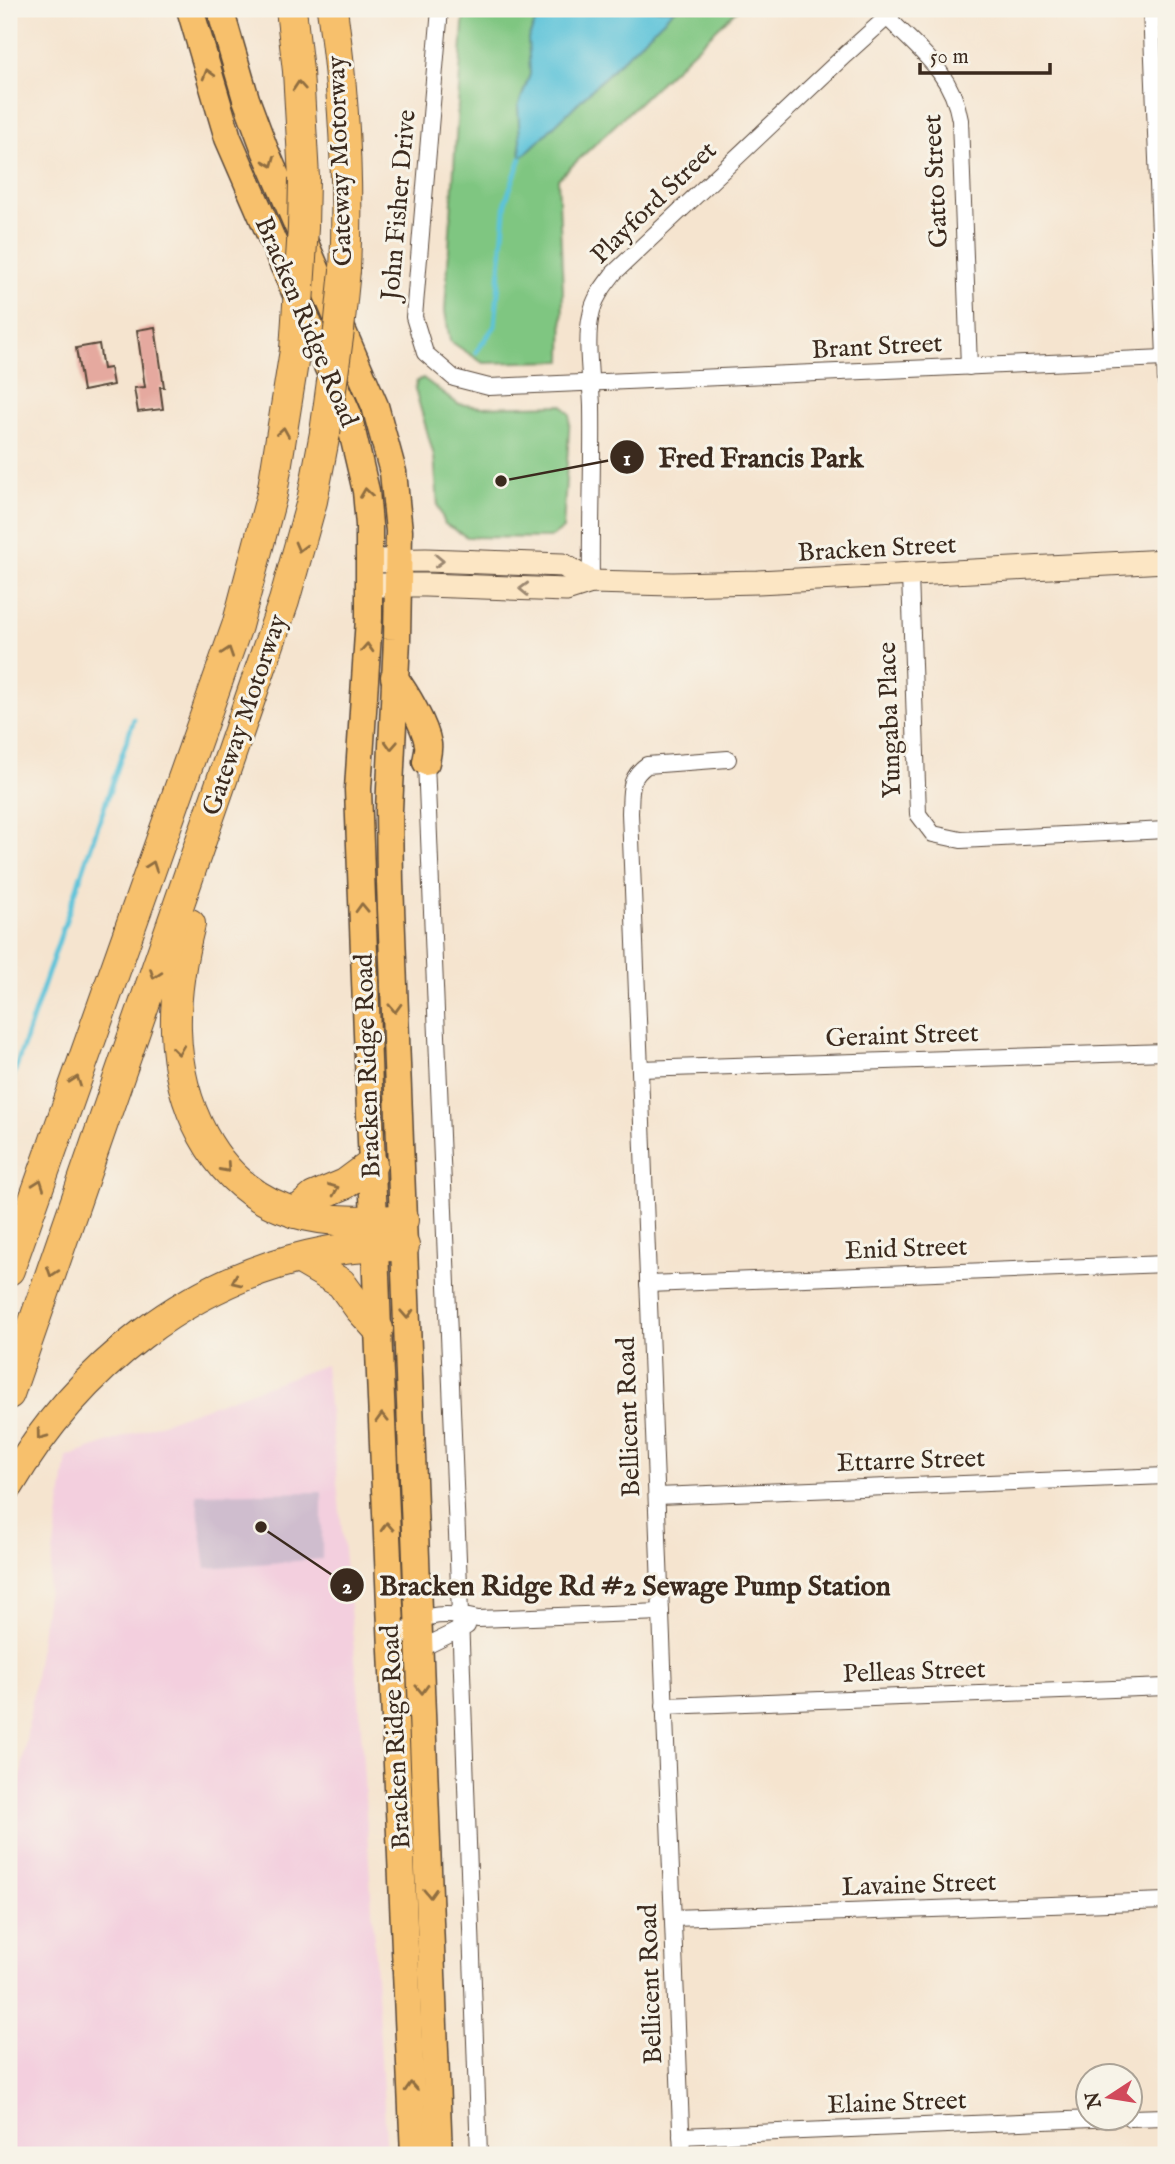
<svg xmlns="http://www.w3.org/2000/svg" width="1175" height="2164" viewBox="0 0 1175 2164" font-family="'IM FELL English',serif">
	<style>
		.built { fill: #f3cfde }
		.industrial { fill: #cfbdce }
		.green { fill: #7fc681; stroke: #5d7850; stroke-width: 2 }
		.water { fill: #5cc3d9; stroke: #4c767c; stroke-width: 2 }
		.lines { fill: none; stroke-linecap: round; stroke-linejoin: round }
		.stream { stroke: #5cc3d9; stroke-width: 5 }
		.building { fill: #e5a99f }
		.street-casing { stroke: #574639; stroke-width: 18 }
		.secondary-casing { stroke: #574639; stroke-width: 25 }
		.primary-casing { stroke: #574639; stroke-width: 29 }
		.highway-casing { stroke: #574639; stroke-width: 32 }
		.street { stroke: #fff; stroke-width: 16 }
		.secondary { stroke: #fce6c4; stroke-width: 23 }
		.primary { stroke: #f7c06c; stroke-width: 26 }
		.highway { stroke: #f7c06c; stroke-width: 30 }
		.highway-bridge-casing { stroke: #574639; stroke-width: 32; stroke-linecap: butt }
		.highway-bridge { stroke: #f7c06c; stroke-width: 30 }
		.oneway { stroke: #906e41 }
		.oneway2 { stroke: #9c8871 }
		.labels { text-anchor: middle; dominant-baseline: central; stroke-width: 6; stroke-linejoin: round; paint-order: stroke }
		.street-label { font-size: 26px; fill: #3b2a1e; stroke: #f7f3e8 }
		.leader { fill: none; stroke: #3b2a1e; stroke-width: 2.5 }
		.callout-dot { fill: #3b2a1e; stroke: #f7f3e8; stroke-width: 2.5 }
		.mark-label { font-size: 21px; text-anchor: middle; font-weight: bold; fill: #fff }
		.callout-label { font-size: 28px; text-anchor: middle; font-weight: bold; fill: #3b2a1e; stroke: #f7f3e8; stroke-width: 6; stroke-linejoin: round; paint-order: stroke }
	</style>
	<rect width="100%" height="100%" fill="#f7f3e8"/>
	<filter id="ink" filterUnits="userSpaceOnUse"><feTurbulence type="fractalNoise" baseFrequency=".0143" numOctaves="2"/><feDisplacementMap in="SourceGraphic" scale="14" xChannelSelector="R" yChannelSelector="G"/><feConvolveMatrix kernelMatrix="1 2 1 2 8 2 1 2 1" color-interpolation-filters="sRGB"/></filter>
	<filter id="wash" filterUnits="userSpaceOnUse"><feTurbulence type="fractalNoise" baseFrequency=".00686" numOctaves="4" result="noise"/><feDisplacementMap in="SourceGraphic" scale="28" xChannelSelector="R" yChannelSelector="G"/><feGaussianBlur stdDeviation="1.57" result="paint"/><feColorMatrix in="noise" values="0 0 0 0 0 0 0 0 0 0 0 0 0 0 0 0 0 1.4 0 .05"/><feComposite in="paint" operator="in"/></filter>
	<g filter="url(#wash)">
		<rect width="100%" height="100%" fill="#f5e4cf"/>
		<polygon class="built" points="325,1365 359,1697 387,2155 9,2155 9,1835 16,1810 67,1457"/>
		<polygon class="industrial" points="322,1492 322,1559 206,1568 196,1494"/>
		<g class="green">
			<polygon points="464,9 738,9 558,179 563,290 562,361 483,363 450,341 445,311"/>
			<polygon points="423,378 458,404 481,407 562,405 570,414 563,529 550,538 467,537 445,524 438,506 434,456 415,389 417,381"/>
		</g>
		<polygon class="water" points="541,9 675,9 521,158 518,107 530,74 528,39"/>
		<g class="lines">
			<g class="stream">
				<polyline points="476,352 495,326 506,200 521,158"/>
				<polyline points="9,1088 134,719"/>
			</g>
		</g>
		<g id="blocks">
			<g class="building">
				<polygon points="155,327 164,387 160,387 163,409 138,412 134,388 145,387 137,330"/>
				<polygon points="99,344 103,369 110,368 113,385 83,391 76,348"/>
			</g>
		</g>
	</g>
	<g filter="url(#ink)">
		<use href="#blocks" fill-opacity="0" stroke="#574639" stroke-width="2"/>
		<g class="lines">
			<g class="street-casing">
				<g id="street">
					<polyline points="440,9 414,317 425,353 454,378 489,387 1165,358"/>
					<polyline points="1151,9 1166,382"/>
					<path d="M 887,17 C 919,50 952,72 960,120 L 969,367"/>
					<polyline points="910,575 918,814 933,834 961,840 1166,830"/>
					<path d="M 591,582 C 590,523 593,464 592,406 C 591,379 585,340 591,315 C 594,298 604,286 614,273 L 845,55 L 896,9"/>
					<polyline points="426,762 458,1559 479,2155"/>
					<polyline points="640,1069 1166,1052"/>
					<polyline points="648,1284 1166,1264"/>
					<polyline points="657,1496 1166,1476"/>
					<path d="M 392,1644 C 400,1637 408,1628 417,1622 C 434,1611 460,1615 478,1619 L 661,1612"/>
					<polyline points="420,1649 467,1626"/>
					<polyline points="664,1706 1166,1687"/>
					<polyline points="673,1918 1166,1901"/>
					<polyline points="1130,2118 1166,2117"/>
					<polyline points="681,2136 1116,2118"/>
					<path d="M 682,2155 L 630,813 C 631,792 628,778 647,765 L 728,759"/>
				</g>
			</g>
			<g class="secondary-casing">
				<g id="secondary">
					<polyline points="369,561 426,560 563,565 591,582"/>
					<polyline points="369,585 425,585 566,590 591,582 673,584 758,582 1166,561"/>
				</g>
			</g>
			<g class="primary-casing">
				<g id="primary">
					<polyline points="190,9 228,138 348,414 366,491 369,525 369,618 358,789 360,845 378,1329 414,2155"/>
					<polyline points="220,9 246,99 265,150 375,406 393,472 399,531 397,639 389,810 390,882 439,2155"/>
					<path d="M 394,677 C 406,693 425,725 428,744 C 429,750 427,756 426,762"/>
				</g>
			</g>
			<g class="highway-casing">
				<g id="highway">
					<polyline points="291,9 298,71 304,178"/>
					<path d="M 332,9 C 344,95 349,183 345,270"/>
					<path d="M 190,924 C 181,959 175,994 176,1030 C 178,1102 211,1180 282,1208 C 320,1224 363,1221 403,1220"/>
					<polyline points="295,1213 314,1197 345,1184 372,1164"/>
					<polyline points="300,1259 341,1283 359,1308 378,1329"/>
					<polyline points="9,1270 237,626 272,494 295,350"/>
					<polyline points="9,1394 284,601 312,501 325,433"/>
					<path d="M 9,1485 C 78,1368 189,1278 325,1252 C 350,1247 378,1246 404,1246"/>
				</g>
			</g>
			<use href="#street" class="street"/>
			<use href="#secondary" class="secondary"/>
			<use href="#primary" class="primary"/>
			<use href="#highway" class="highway"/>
			<g class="highway-bridge-casing">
				<g id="highway-bridge">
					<polyline points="295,350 303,228 304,178"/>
					<polyline points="325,433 339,330 345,270"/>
				</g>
			</g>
			<use href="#highway-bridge" class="highway-bridge"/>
		</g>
		<defs><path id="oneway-chevron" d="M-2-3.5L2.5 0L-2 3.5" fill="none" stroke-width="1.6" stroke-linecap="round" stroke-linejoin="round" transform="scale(1.75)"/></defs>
		<g class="oneway">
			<use href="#oneway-chevron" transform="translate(208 74) rotate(-106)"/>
			<use href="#oneway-chevron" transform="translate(299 86) rotate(-94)"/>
			<use href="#oneway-chevron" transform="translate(270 162) rotate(68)"/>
			<use href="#oneway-chevron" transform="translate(283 432) rotate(-81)"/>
			<use href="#oneway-chevron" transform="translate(366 493) rotate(-98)"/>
			<use href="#oneway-chevron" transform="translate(300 547) rotate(105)"/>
			<use href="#oneway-chevron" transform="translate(367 648) rotate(-87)"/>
			<use href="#oneway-chevron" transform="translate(228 652) rotate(-71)"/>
			<use href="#oneway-chevron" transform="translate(391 745) rotate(93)"/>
			<use href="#oneway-chevron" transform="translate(152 866) rotate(-70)"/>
			<use href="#oneway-chevron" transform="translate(362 908) rotate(-92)"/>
			<use href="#oneway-chevron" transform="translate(155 974) rotate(109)"/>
			<use href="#oneway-chevron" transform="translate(395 1008) rotate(88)"/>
			<use href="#oneway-chevron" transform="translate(178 1050) rotate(83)"/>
			<use href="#oneway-chevron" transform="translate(76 1081) rotate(-70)"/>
			<use href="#oneway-chevron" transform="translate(226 1168) rotate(48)"/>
			<use href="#oneway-chevron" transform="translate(39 1184) rotate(-70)"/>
			<use href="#oneway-chevron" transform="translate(334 1189) rotate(-22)"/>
			<use href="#oneway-chevron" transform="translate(52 1272) rotate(109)"/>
			<use href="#oneway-chevron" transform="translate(236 1281) rotate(156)"/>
			<use href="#oneway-chevron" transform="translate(407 1314) rotate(87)"/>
			<use href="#oneway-chevron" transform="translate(382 1418) rotate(-92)"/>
			<use href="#oneway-chevron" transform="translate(41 1435) rotate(127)"/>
			<use href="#oneway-chevron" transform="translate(387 1527) rotate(-93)"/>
			<use href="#oneway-chevron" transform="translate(422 1689) rotate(88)"/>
			<use href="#oneway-chevron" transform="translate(430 1893) rotate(88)"/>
			<use href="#oneway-chevron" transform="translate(411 2087) rotate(-93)"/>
		</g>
		<g class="oneway2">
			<use href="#oneway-chevron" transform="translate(439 561) rotate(2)"/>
			<use href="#oneway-chevron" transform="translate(524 589) rotate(-178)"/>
		</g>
	</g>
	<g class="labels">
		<g class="street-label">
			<text transform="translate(340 161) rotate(-92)">Gateway Motorway</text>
			<text transform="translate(936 181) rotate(-93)">Gatto Street</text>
			<text transform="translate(654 203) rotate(-44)">Playford Street</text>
			<text transform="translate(399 205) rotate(-85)">John Fisher Drive</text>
			<text transform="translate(306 322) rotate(67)">Bracken Ridge Road</text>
			<text transform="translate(877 347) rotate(-3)">Brant Street</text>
			<text transform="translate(877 549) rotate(-3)">Bracken Street</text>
			<text transform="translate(245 715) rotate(-71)">Gateway Motorway</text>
			<text transform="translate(890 720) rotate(-92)">Yungaba Place</text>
			<text transform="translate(902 1036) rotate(-2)">Geraint Street</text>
			<text transform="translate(368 1066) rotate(-92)">Bracken Ridge Road</text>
			<text transform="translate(906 1249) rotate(-2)">Enid Street</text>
			<text transform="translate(629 1417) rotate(-92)">Bellicent Road</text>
			<text transform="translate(911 1461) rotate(-2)">Ettarre Street</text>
			<text transform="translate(914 1672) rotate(-2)">Pelleas Street</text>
			<text transform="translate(396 1737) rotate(-93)">Bracken Ridge Road</text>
			<text transform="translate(919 1885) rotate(-2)">Lavaine Street</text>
			<text transform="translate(651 1984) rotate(-92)">Bellicent Road</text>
			<text transform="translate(897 2103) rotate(-2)">Elaine Street</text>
		</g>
	</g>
	<path class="leader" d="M501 481L627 457M261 1527L347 1585"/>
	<g class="callout-dot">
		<circle cx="501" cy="481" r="7"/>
		<circle cx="261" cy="1527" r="7"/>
		<circle cx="627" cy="457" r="18"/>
		<circle cx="347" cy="1585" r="18"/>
	</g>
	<g class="mark-label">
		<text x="627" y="465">1</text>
		<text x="347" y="1593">2</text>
	</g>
	<g class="callout-label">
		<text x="761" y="467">Fred Francis Park</text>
		<text x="635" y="1595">Bracken Ridge Rd #2 Sewage Pump Station</text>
	</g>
	<rect width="1175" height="2164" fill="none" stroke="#f7f3e8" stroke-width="35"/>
	<g transform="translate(1109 2097) rotate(258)"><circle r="33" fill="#f7f3e8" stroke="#aca397" stroke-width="2"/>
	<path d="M0-5L12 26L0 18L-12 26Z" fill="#d1495b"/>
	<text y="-10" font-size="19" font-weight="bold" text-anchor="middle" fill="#3b2a1e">N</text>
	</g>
	<path d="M920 63v10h130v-10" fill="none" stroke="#3b2a1e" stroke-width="3.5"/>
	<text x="930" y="63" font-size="21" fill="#3b2a1e" stroke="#f7f3e8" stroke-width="5" paint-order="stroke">50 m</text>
</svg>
